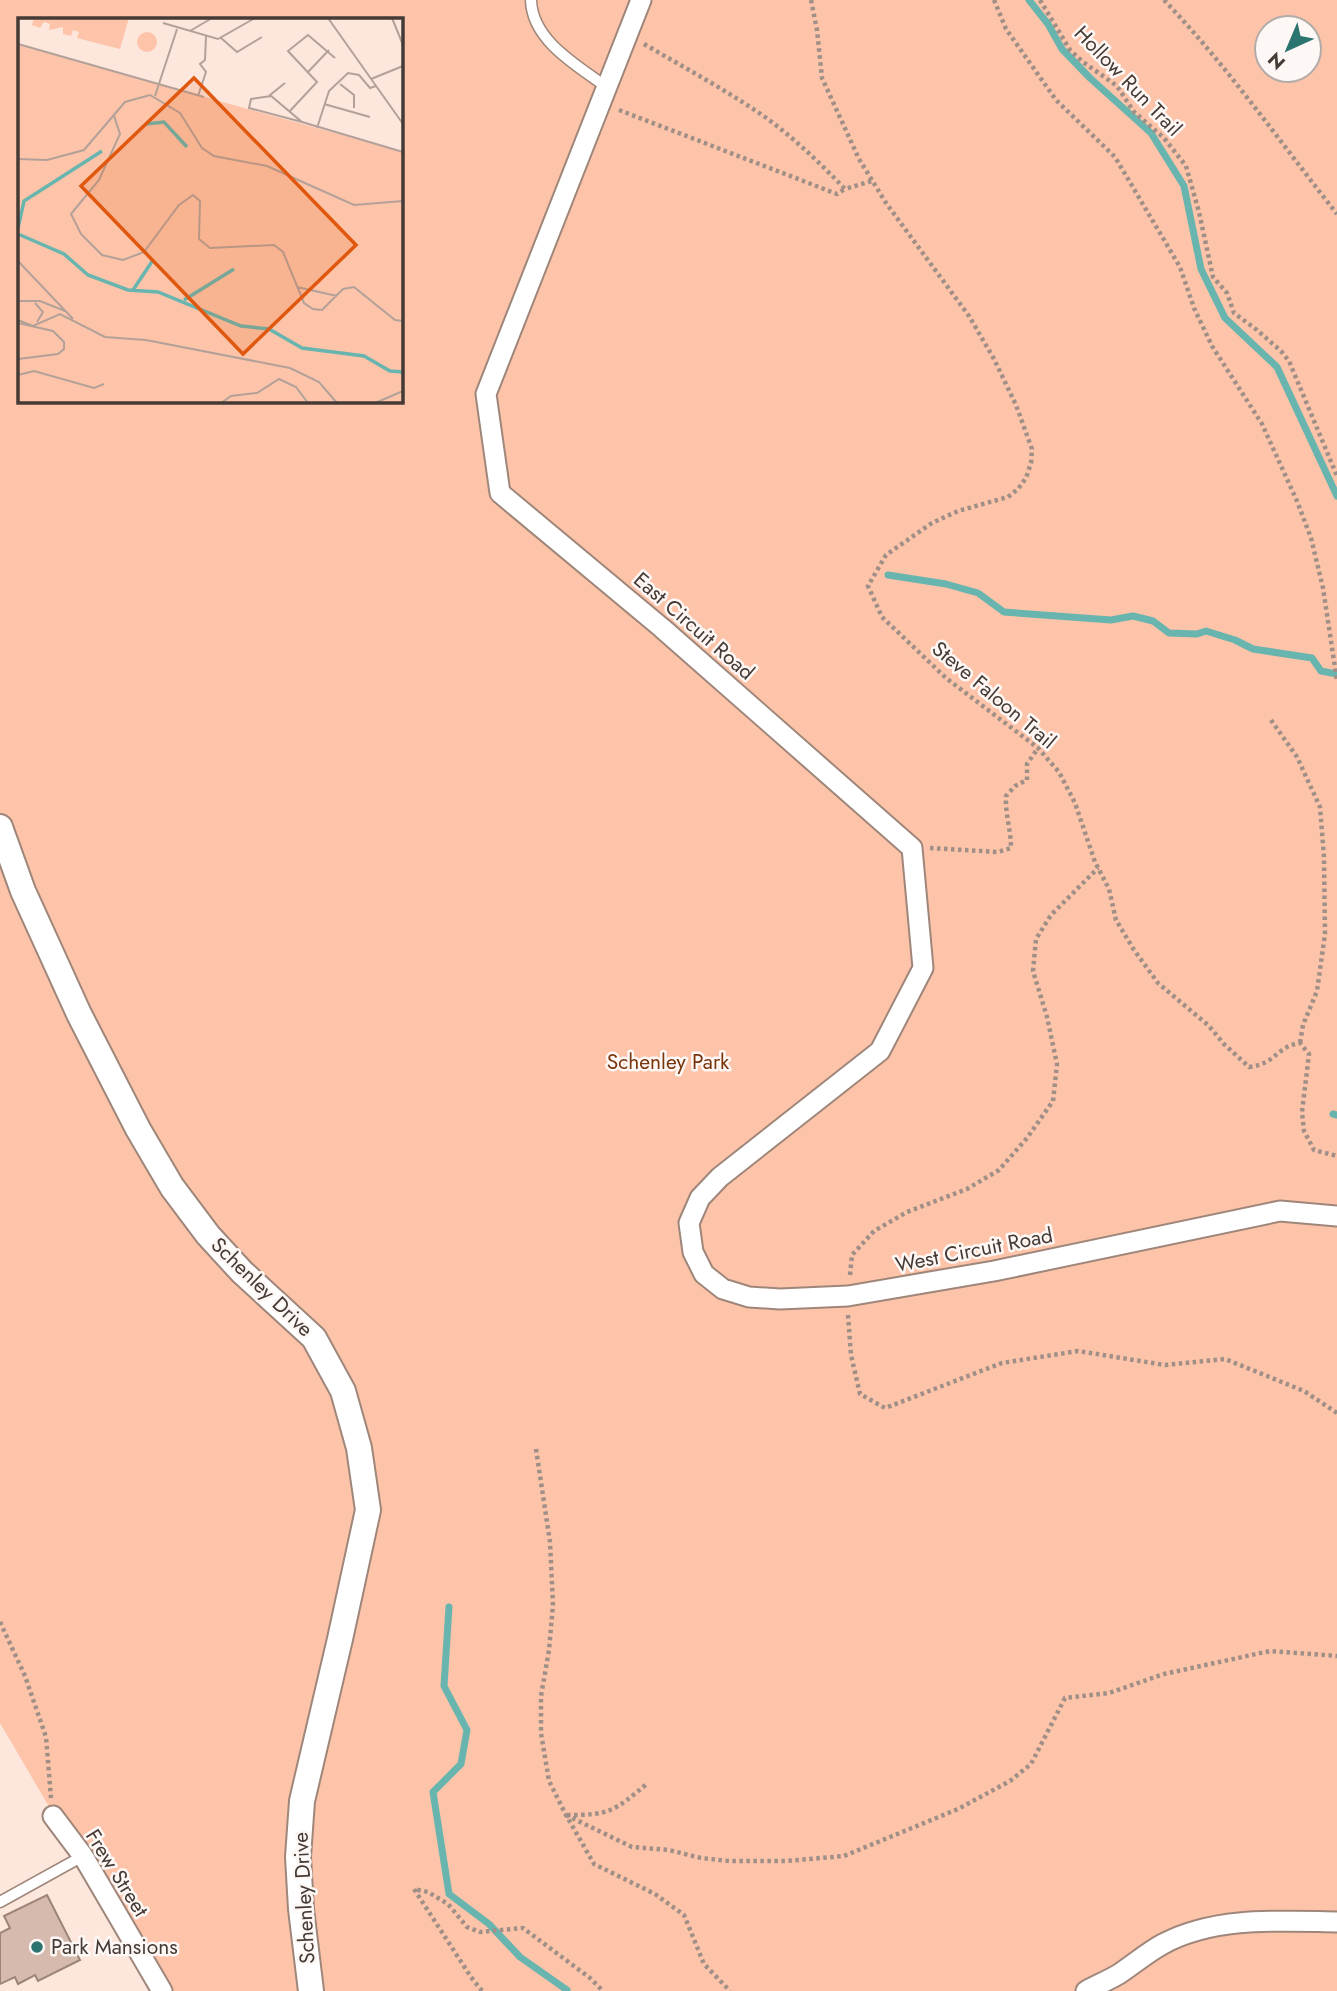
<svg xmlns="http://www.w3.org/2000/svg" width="1337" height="1991" viewBox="0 0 1337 1991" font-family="Jost,sans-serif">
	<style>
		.green { fill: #fdc4a9; fill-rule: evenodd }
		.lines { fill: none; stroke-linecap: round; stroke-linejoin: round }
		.stream { stroke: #68b5af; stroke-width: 7 }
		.building { fill: #d6baae; stroke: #9d8478; stroke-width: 2 }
		.service-casing { stroke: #9f867a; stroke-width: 13 }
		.minor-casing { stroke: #9f867a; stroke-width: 23 }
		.tertiary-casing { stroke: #9f867a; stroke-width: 28 }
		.path { stroke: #a08f87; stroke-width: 4.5; stroke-dasharray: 3.5 3.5; stroke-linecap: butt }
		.service { stroke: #fff; stroke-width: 10 }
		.minor { stroke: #fff; stroke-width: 19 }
		.tertiary { stroke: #fff; stroke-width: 24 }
		.poi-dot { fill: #2b746f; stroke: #fdf7f5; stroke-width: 2.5 }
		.labels { text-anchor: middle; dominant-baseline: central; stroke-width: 5; stroke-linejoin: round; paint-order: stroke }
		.street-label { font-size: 21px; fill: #453a34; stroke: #fdf7f5 }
		.park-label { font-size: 21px; fill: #79350b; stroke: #fdf7f5 }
		.poi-label { font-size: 21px; fill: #453a34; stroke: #fdf7f5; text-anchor: start }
		.inset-river { fill: none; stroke: #68b5af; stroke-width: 3.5 }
		.inset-road { fill: none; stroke: #b3a199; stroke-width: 2 }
		.view { fill: #e0570e; fill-opacity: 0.15; stroke: #e0570e; stroke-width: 3.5 }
		.inset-edge { fill: none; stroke: #453a34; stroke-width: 3.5 }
	</style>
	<rect width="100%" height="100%" fill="#fde6dc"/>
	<path class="green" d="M 0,0 L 1337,0 L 1337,1991 L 157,1991 L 0,1723 ZM 19,19 L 401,19 L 401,401 L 19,401 ZM 1267,28 L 1309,28 L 1309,70 L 1267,70 Z"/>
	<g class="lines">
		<g class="stream">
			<polyline points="1029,0 1048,24 1062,49 1090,78 1151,133 1184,186 1201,269 1225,318 1277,367 1337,496"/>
			<polyline points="888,575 946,584 978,593 1004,612 1111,620 1133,616 1153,621 1169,633 1197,634 1206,631 1235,640 1253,649 1312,658 1321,671 1337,674"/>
			<polyline points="1333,1114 1337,1115"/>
			<polyline points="449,1607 444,1686 467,1730 461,1764 433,1792 449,1894 489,1924 520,1957 567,1990"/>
		</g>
	</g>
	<polygon class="building" points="47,1895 80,1960 38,1981 35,1975 18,1984 15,1977 0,1984 0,1933 10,1928 4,1916"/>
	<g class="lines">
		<g class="service-casing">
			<g id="service">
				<path d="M 531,0 C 532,41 578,66 608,88"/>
				<polyline points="0,1902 83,1856"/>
			</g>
		</g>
		<g class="minor-casing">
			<g id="minor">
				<polyline points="641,0 486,394 500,493 662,628 912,848 923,968 880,1051 720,1177 700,1198 689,1223 693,1252 704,1274 723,1289 749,1297 780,1299 848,1296 994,1271 1280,1211 1337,1216"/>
				<polyline points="53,1816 83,1856 162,1991"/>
				<path d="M 1086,1991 C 1097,1985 1109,1980 1119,1974 C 1134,1964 1148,1952 1163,1944 C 1215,1916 1281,1921 1337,1922"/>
			</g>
		</g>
		<g class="tertiary-casing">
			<polyline id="tertiary" points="0,827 23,891 79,1014 138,1129 172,1187 208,1235 242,1272 314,1338 343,1391 359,1448 368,1510 340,1639 302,1801 298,1857 301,1909 311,1991"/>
		</g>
		<g class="path">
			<path d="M 811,0 L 817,30 L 822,78 L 859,159 L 886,203 L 969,316 L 994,359 L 1016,405 L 1032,449 L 1031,463 L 1026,478 L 1018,489 L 1008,497 L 958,511 L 932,523 L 886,555 L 868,586 L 882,617 L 946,678 L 1038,748 L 1059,772 L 1075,803 L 1095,862 L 1109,889 L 1116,920 L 1134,950 L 1158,983 L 1208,1025 L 1224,1044 L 1249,1067 C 1276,1064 1277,1046 1300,1043 L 1309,1054 L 1302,1112 L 1304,1131 L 1314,1150 L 1337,1156"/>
			<polyline points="994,0 1006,29 1056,100 1115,157 1180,267 1194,308 1212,346 1262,424 1297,501 1311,538 1323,588 1337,681"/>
			<polyline points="1040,0 1070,50 1083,62 1117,86 1134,112 1164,138 1186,166 1199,212 1213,277 1227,293 1234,313 1257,330 1281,351 1289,361 1337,476"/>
			<path d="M 1164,0 C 1228,67 1280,142 1337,214"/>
			<path d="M 644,44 C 685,68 726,90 765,117 C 794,138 820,163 845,189 L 872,181"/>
			<polyline points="619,110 837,194 845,189"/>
			<polyline points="1271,720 1297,757 1320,807 1324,857 1325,934 1317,991 1303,1025 1300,1043"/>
			<path d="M 930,848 L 998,852 L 1011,848 C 1011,830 1005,814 1006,796 L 1015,786 L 1027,780 L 1027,764 L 1038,748"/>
			<polyline points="850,1275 852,1255 874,1231 907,1212 967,1189 999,1170 1027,1138 1053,1101 1057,1064 1047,1017 1033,971 1036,939 1051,915 1098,868"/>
			<polyline points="848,1315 851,1355 860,1394 885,1408 1002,1363 1078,1351 1165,1365 1225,1359 1304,1391 1337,1413"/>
			<polyline points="536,1449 550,1542 553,1605 549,1650 541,1696 541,1733 549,1781 566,1815 594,1864 655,1894 684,1915 704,1964 730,1991"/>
			<polyline points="0,1622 25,1676 46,1737 51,1798"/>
			<polyline points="566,1815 632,1847 669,1850 701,1858 729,1861 786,1861 844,1856 958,1809 1010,1781 1031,1764 1065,1698 1109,1693 1164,1674 1270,1651 1337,1656"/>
			<path d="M 567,1815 C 611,1815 614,1811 648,1783"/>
			<polyline points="482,1991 471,1977 414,1889 428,1892 448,1904 467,1927 480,1932 523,1928 590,1978 603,1991"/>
		</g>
		<use href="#service" class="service"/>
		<use href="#minor" class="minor"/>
		<use href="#tertiary" class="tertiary"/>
	</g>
	<circle class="poi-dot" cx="37" cy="1947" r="7"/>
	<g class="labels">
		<g class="street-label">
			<text transform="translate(1128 81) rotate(46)">Hollow Run Trail</text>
			<text transform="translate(694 626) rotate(41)">East Circuit Road</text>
			<text transform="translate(994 695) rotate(40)">Steve Faloon Trail</text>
			<text transform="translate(974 1250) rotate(-11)">West Circuit Road</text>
			<text transform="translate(262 1287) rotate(44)">Schenley Drive</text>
			<text transform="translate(117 1873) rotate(58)">Frew Street</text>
			<text transform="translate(304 1898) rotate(-93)">Schenley Drive</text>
		</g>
		<g class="park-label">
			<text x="668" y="1062">Schenley Park</text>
		</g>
		<g class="poi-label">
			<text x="51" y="1947">Park Mansions</text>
		</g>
	</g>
	<g transform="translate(18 18)">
		<rect width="385" height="385" fill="#fde6dc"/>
		<path d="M 16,0 L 111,0 L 102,31 L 59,20 L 61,14 L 55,12 L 53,18 L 45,16 L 45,9 L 31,12 L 32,6 L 26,4 L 22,10 L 14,7 ZM119 24a10 10 0 1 1 20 0a10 10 0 1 1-20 0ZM 0,27 L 385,134 L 385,385 L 0,385 Z" fill="#fdc4a9"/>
		<path class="inset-river" d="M 128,106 L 146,104 L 169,129M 0,210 L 6,183 L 84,133M 0,216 L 46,236 L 70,257 L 110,272 L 140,274 L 223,308 L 251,311 L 284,330 L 346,338 L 372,353 L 385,354M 115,272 L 135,242M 166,282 L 216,251"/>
		<path class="inset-road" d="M 310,0 L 385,106M 374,0 L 385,27M 145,5 L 200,21 L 237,0M 172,13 L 194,0M 203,20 L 219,34 L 244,19M 0,26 L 186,79M 289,55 L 311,32M 353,61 L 385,48M 267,65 L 252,77 L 284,104 L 385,134M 322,66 L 336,77 L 336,90M 137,78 L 159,11M 180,78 L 188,54 L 182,46 L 187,42 L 188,18M 253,78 L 233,81 L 231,90 L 284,104M 306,86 L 352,99M 271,94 L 299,64 L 270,33 L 290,17 L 317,40M 96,98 L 102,116 L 81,162 L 53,196 L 63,216 L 84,237 L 105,242 L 126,234 L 161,187 L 175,177 L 182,183 L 181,221 L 192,230 L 256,227 L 265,234 L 286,285 L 295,291 L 304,292 L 325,271 L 336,269 L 377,302 L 385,303M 299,110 L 311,73 L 330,55 L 341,57 L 352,70 L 358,68M 0,141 L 29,142 L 66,132 L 107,84 L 132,77 L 162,95 L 184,130 L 196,138 L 249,148 L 336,187 L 385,183M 0,243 L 55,301M 279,269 L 319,278M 0,283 L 22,283 L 47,293M 17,285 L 25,294 L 19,304M 0,302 L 15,308 L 42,296 L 87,319 L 128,322 L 272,350 L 301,364 L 319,385M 0,305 L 35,313 L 46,324 L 46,331 L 40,336 L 0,341M 0,357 L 16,353 L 76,370 L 86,366M 203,385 L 213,378 L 239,375 L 261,361 L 278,369 L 290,385M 357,385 L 385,373"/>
		<path class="view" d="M 176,60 L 338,227 L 225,336 L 63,168 Z"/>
		<rect width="385" height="385" class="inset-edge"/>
	</g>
	<g transform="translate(1288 49) rotate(224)"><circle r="33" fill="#fdf7f5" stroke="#b3aba8" stroke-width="2"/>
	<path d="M0-5L12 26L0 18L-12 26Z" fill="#2b746f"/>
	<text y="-10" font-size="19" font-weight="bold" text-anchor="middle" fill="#453a34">N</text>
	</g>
</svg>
